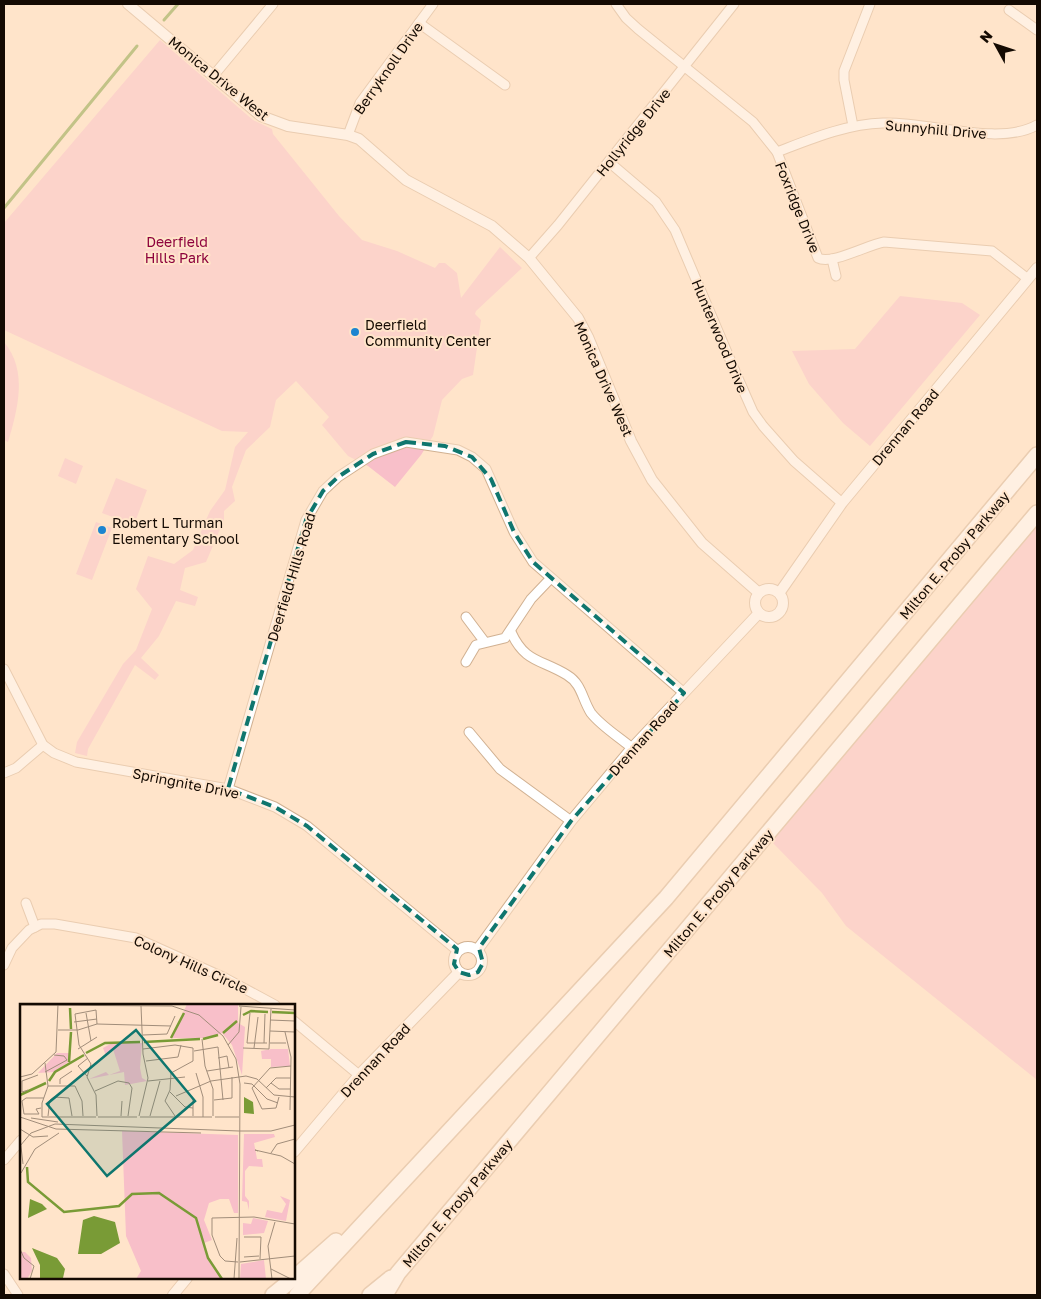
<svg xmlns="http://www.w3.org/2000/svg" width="1041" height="1299" viewBox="0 0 1041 1299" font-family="'Golos Text',sans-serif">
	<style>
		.green { fill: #f8bfc9 }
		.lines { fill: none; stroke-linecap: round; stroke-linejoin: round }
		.stream { stroke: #799b36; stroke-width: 3 }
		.minor-casing { stroke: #d1b192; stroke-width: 11 }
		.tertiary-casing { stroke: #d1b192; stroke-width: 12 }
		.motorway-casing { stroke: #d1b192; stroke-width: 18 }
		.minor { stroke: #fff; stroke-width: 9 }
		.tertiary { stroke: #fff; stroke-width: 10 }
		.motorway { stroke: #fff; stroke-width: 15 }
		.marked { fill: none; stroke: #0f766e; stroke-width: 4; stroke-dasharray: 10 6; stroke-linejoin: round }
		.poi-dot { fill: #1d85d0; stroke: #ffe4ca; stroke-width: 2 }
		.labels { text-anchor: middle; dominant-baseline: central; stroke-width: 4; stroke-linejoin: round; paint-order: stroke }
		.street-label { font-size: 14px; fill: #140a02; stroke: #ffe4ca }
		.park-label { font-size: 14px; fill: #8d023d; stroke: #ffe4ca }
		.poi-label { font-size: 14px; fill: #140a02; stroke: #ffe4ca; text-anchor: start }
		.inset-river { fill: none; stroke: #799b36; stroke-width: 2.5 }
		.inset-road { fill: none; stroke: #a18d7a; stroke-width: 1 }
		.view { fill: #0f766e; fill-opacity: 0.15; stroke: #0f766e; stroke-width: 2.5 }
		.inset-edge { fill: none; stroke: #140a02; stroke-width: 2.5 }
	</style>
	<rect width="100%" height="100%" fill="#ffe4ca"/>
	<g class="green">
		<polygon points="160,40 253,120 272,129 273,134 339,216 362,240 397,251 435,268 439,263 445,263 457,273 461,298 500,247 522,268 476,311 475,314 481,320 473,375 462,379 442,400 433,436 421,455 395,487 368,466 348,456 322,425 329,417 296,381 276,400 270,427 246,450 232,487 235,501 224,511 224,520 206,562 185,568 180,590 198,597 195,606 176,601 159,636 141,658 159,675 155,680 135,665 88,749 87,756 75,753 77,742 123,664 136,650 152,609 136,589 148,556 174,564 193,550 210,511 225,490 235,447 248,432 222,431 4,330 4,223"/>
		<polygon points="900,296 962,303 980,315 870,446 843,423 809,384 792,351 855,349"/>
		<path d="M 4,342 C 28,371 18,408 8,442 L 4,440 Z"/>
		<polygon points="65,458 83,466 76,484 58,476"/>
		<polygon points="116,478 147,490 134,525 102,513"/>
		<polygon points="96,522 112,528 92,580 76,574"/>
		<polygon points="1037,526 1037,1080 846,926 822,893 771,841"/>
	</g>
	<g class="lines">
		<g class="stream">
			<polyline points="164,20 178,4"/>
			<polyline points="4,208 137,46"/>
		</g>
		<g class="minor-casing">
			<g id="minor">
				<path d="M 616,4 L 626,18 L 638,29 L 753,122 L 777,152 L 818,258 C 832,265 867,245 884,242 L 992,251 L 1028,279"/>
				<polyline points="1009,10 1037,30"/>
				<polyline points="419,23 505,85"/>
				<polyline points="214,75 273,4"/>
				<polyline points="853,126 844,80 844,71 870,4"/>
				<polyline points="348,135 360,103 433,4"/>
				<path d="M 777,152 C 811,139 846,124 883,123 C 928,121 998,147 1037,125"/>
				<polyline points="609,162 656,202 675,230 737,376 753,412 763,426 794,461 842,503"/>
				<polyline points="529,258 558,225 734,4"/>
				<polyline points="832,259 836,276"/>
				<polyline points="466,617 484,641"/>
				<path d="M 511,632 C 525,663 541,659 567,675 C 582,684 582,699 591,713 C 601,726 619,737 632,748"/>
				<polyline points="466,662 476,645 505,638 531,599 551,578"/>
				<polyline points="4,669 43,745 54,753 76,762 228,789 275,807 307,826 458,951"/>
				<polyline points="469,732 500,769 571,821"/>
				<polyline points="4,773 16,768 43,745"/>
				<polyline points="228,789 306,520 323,491 338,477 373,454 406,442 458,450 472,457 486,469 514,532 533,562 684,693"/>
				<polyline points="26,903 35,927"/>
				<polyline points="4,965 12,948 29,930 41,924 55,924 136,938 223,977 275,1005"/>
				<polyline points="294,1021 359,1075"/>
				<polyline points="4,1160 21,1140"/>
				<polyline points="4,1274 18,1295"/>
			</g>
		</g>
		<g class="tertiary-casing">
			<g id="tertiary">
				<polyline points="128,4 261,116 288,126 348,135 359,139 406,180 492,226 529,258 578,318 588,337 631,441 652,480 702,543 759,593"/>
				<circle cx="769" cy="603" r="14"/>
				<polyline points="780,592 842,503 1037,268"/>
				<circle cx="468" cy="961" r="14"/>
				<polyline points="478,949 571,821 632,748 759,613"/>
				<polyline points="294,1152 359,1075 459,972"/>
				<polyline points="173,1295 187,1278"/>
			</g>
		</g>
		<g class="motorway-casing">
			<g id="motorway">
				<polyline points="294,1278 336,1241"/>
				<polyline points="273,1295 294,1278"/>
				<polyline points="297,1295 666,898 1037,455"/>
				<polyline points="370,1295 391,1278"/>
				<polyline points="385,1295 398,1273 1037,513"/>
			</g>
		</g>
		<use href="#minor" class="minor"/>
		<use href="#tertiary" class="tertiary"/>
		<use href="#motorway" class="motorway"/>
	</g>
	<path d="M0 0H1041V1299H0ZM 406,442 L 445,446 L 472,457 L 491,479 L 514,532 L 533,562 L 684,693 L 571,821 L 479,948 L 483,963 L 478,972 L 469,975 L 459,972 L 454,964 L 457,949 L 307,826 L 275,807 L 228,789 L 306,520 L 323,491 L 338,477 L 373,454 Z" fill="#ffe4ca" fill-opacity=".55" fill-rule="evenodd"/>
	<path class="marked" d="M 406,442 L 445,446 L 472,457 L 491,479 L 514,532 L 533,562 L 684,693 L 571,821 L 479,948 L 483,963 L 478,972 L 469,975 L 459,972 L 454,964 L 457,949 L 307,826 L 275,807 L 228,789 L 306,520 L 323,491 L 338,477 L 373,454 Z"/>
	<g class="poi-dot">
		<circle cx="355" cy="332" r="5"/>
		<circle cx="102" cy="530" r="5"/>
	</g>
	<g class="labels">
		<g class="street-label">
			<text transform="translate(388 68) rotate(-55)">Berryknoll Drive</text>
			<text transform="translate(219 78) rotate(39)">Monica Drive West</text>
			<text transform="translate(936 129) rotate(5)">Sunnyhill Drive</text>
			<text transform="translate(633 132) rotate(-51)">Hollyridge Drive</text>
			<text transform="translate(798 207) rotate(68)">Foxridge Drive</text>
			<text transform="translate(720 336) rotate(67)">Hunterwood Drive</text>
			<text transform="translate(604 379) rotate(66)">Monica Drive West</text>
			<text transform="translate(905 427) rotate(-50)">Drennan Road</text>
			<text transform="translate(954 555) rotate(-50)">Milton E. Proby Parkway</text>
			<text transform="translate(291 577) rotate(-73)">Deerfield Hills Road</text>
			<text transform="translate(643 738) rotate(-48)">Drennan Road</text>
			<text transform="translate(186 783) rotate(11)">Springnite Drive</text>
			<text transform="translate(718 893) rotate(-50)">Milton E. Proby Parkway</text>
			<text transform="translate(191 964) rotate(24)">Colony Hills Circle</text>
			<text transform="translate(375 1060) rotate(-47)">Drennan Road</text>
			<text transform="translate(457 1203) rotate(-50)">Milton E. Proby Parkway</text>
		</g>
		<g class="park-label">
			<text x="177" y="241">Deerfield<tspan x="177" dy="16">Hills Park</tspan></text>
		</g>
		<g class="poi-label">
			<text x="365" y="324">Deerfield<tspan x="365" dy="16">Community Center</tspan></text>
			<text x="112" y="522">Robert L Turman<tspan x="112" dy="16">Elementary School</tspan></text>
		</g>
	</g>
	<g transform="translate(20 1004)">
		<rect width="275" height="275" fill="#ffe4ca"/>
		<path d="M 167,0 L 218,0 L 218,19 L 225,23 L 222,71 L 212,41 L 202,29 L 190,34 L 152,34 ZM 92,39 L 122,39 L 120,64 L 122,74 L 127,77 L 105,81 L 104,68 L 69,75 L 86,68 L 89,71 L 100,67 L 93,45 L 86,52 L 83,44 ZM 251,45 L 268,45 L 270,62 L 251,63 L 251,55 L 242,55 L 241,47 ZM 37,49 L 51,49 L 50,57 L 34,68 L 18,69 ZM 102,127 L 218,131 L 218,209 L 214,209 L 209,195 L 200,195 L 189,199 L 184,216 L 192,236 L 184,239 L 186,248 L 202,275 L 116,275 L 121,267 L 106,232 ZM 224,130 L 254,130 L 255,133 L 234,139 L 237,155 L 242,155 L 243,163 L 229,162 L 225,167 L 225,192 L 229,197 L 229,206 L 227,198 L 222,197 ZM 260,192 L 270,196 L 266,217 L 245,213 L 247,206 L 262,209 L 266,200 ZM 233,214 L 248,217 L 244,229 L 223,231 L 223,219 L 231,220 ZM 0,248 L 5,248 L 11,254 L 12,267 L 7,275 L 0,275 ZM 244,256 L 246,275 L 220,275 L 221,260 Z" fill="#f8bfc9"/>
		<path d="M 224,93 L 233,98 L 234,110 L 224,109 ZM 10,195 L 22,200 L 27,205 L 8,214 ZM 74,212 L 95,218 L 100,239 L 81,250 L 58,250 L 63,216 ZM 12,244 L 37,254 L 45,265 L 43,274 L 20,275 L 20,261 Z" fill="#799b36"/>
		<path class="inset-river" d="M 50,4 L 51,25M 252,8 L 275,9M 223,11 L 231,7 L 248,8M 203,29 L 217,17M 151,34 L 164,9M 183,35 L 198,31M 124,38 L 180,35M 66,49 L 85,39 L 120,38M 49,58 L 51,28M 29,77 L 35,68 L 64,51M 0,91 L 26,79M 7,163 L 8,178 L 44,208 L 99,202 L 112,190 L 139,189 L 176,214 L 188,254 L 202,275"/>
		<path class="inset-road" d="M 0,1 L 152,2 L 179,11 L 203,32 L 216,55 L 220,80 L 219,275M 219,2 L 275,6M 66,9 L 71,37M 230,9 L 227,39 L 247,39M 250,16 L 275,17M 54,18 L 77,15M 38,26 L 58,26 L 77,20 L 151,22M 250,27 L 275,28M 265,28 L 271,53 L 270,106M 123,31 L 147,30 L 155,12M 182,35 L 185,62 L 193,85 L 193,112M 244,39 L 245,10M 250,39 L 266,39M 208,41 L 219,28 L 221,3M 223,44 L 249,45 L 251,5M 234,44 L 238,13M 58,45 L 77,33M 123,45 L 155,41 L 173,44 L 173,57 L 151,69 L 150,86 L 145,97 L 155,112M 174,47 L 198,43 L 203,96M 198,54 L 207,52 L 209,64M 126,57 L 158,53 L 161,41M 25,59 L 28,82M 187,67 L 213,63M 25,68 L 47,56 L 44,52 L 34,51M 176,69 L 183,93 L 183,113M 67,72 L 58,62 L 68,54M 0,73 L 12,70 L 36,48 L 38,0M 128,77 L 165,73M 224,79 L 232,80 L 247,95 L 258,99M 251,79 L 259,85 L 271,85M 40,80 L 40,75 L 52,67M 28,82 L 22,99 L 22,113 L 76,113M 28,82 L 55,82 L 62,97 L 63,112M 246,84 L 256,74 L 271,74M 8,86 L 2,88 L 2,77 L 18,71M 75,87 L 98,77 L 109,79 L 112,84 L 108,112M 150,88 L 165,103 L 173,104M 156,92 L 191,77 L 226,72 L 237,75 L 254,91 L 275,93M 259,93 L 256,104 L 242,105 L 232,84 L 250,64 L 271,62M 173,95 L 173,112M 194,96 L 212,94 L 212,73M 21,104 L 16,105 L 19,110 L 4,110 L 2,97 L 6,94 L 24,94M 28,112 L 30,96 L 34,93 L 49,94 L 52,112M 77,112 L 76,91 L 67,73 L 71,60 L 59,41 L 55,10 L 76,6 L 77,20M 101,112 L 102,97M 119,112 L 128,74 L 123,50 L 121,2M 130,112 L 140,77M 0,113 L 36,125 L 181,129M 78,113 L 117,113M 120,113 L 192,113M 195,113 L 219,113M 11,114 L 38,118M 0,125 L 13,133 L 28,132M 0,134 L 3,160M 0,142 L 11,129 L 35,120 L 219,127 L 251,127 L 275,121M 238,147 L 235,146 L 261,152 L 275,160M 251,149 L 257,140 L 275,135M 1,169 L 15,145 L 39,129M 224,233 L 241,233 L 240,255M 0,245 L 4,254 L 14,262 L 10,275M 224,253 L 239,252M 218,258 L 205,257 L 200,252 L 192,231 L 192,214 L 234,213 L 275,220M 220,258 L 275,252M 251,265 L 271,275M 214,275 L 217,234M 252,275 L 248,242 L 255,218"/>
		<path class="view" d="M 116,26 L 175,97 L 87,172 L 27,100 Z"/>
		<rect width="275" height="275" class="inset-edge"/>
	</g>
	<rect width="1041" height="1299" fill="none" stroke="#140a02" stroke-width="10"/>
	<g transform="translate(996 45) rotate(310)" stroke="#ffe4ca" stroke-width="4" paint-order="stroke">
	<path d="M0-4L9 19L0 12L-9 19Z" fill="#140a02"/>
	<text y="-8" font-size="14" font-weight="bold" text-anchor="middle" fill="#140a02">N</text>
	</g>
</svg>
